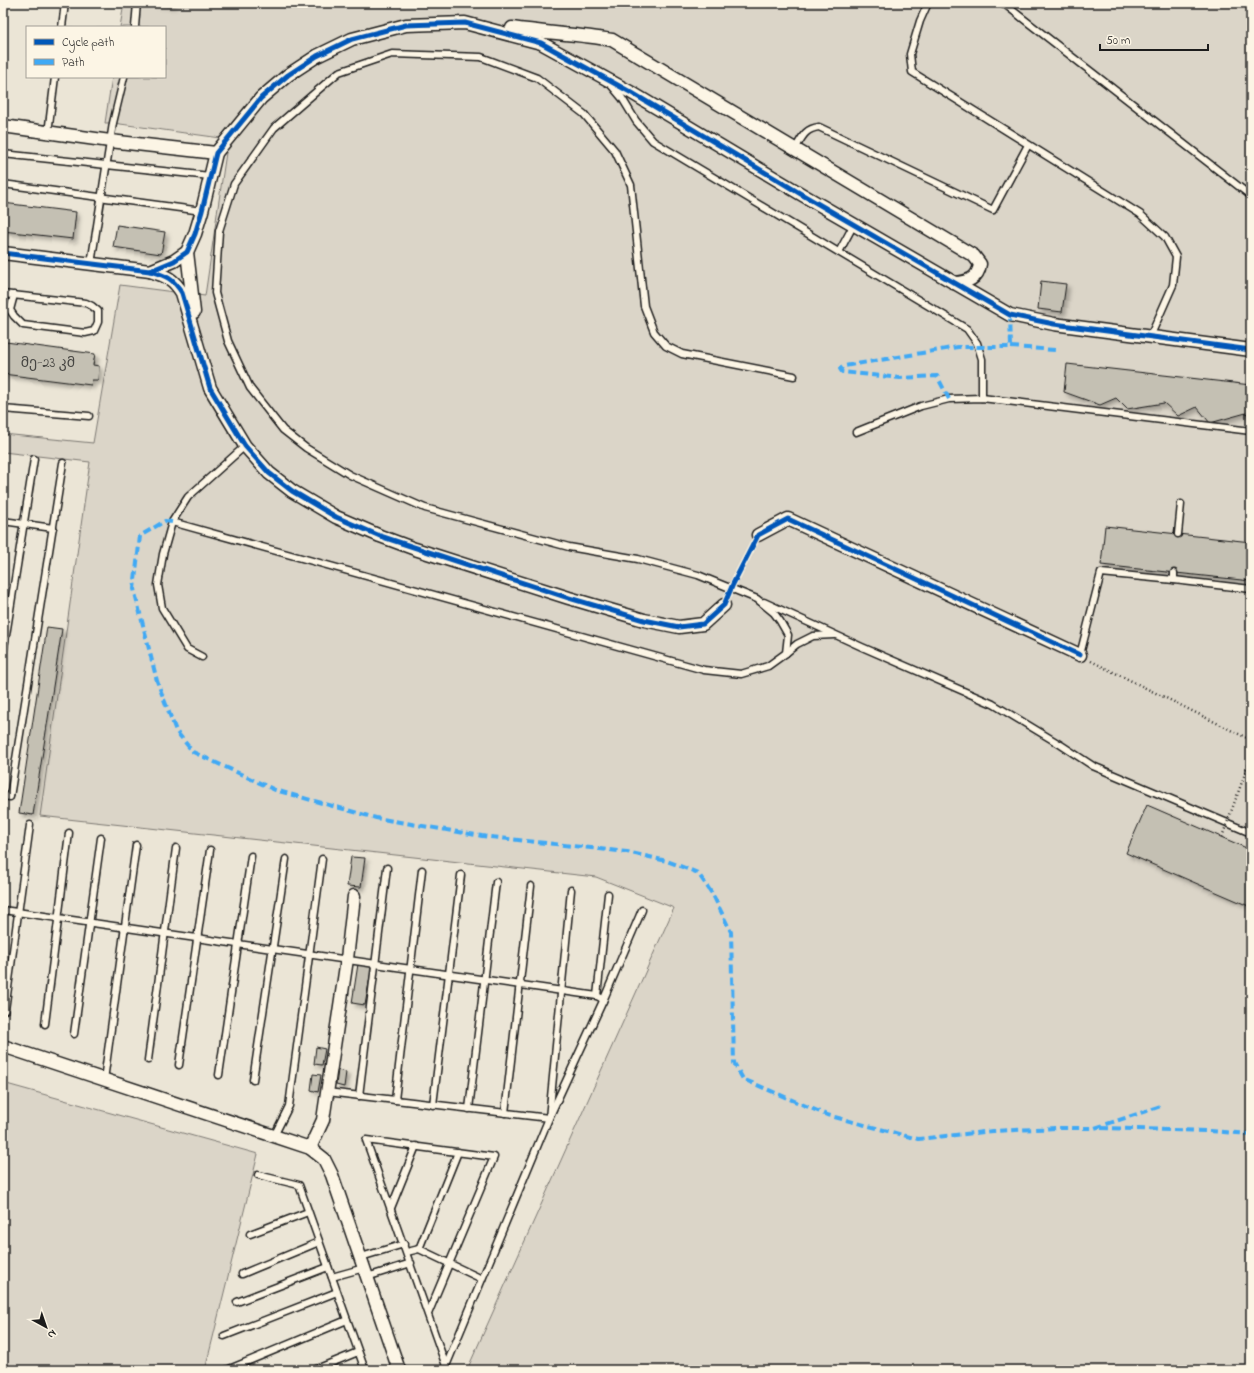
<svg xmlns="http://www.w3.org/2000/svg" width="1254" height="1373" viewBox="0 0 1254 1373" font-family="'Indie Flower','Noto Sans Georgian',sans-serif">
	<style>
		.built { fill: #ebe5d6 }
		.green { fill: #dbd5c8; stroke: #7c7872 }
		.building { fill: #c4c0b3; stroke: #1c1c1c; filter: url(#shadow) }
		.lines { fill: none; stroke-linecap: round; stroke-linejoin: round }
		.minor-tunnel { stroke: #dad4c7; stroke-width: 12; stroke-dasharray: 12 6; stroke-linecap: butt }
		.service-casing { stroke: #1c1c1c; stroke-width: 9 }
		.minor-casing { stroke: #1c1c1c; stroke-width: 15 }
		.path { stroke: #1c1c1c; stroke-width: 2.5; stroke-dasharray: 1 3; stroke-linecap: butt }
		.service { stroke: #fcf5e5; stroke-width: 6 }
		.minor { stroke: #fcf5e5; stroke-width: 12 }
		.path-bridge { stroke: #1c1c1c; stroke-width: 2.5; stroke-dasharray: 1 3; stroke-linecap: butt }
		.quiet { stroke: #3fa9f5; stroke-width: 4; stroke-dasharray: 8 4; stroke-linecap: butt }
		.cycleway-casing { stroke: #fcf5e5; stroke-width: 8 }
		.cycleway { stroke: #0057b8; stroke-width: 5 }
		.labels { text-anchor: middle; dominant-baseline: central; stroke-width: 3.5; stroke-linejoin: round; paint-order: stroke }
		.number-label { font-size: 14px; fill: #464542 }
	</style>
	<defs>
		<filter id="shadow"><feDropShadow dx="3.5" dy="3.5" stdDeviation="2" flood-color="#0004"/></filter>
	</defs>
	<rect width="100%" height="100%" fill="#fcf5e5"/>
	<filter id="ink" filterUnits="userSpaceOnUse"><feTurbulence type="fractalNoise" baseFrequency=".025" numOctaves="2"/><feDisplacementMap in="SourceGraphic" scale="8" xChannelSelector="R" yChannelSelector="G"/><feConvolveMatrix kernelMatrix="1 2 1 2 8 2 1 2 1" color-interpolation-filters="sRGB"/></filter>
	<g filter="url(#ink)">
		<polygon class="built" points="3,3 124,3 120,27 27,27 27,77 112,77 105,123 228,139 205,297 120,285 90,462 597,877 674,908 467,1370 205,1370 258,1154 3,1083"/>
		<g class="green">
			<polygon points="124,3 1251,3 1251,1370 467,1370 674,908 596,877 40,816 90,462 3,452 3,434 93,443 120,285 205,296 228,139 113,123 105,123 112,77 165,77 165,27 120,27"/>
			<polygon points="3,1083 258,1154 205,1370 3,1370"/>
		</g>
		<g class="building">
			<polygon points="154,3 173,3 172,5"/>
			<polygon points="3,203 76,212 73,239 3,231"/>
			<polygon points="117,225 165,232 161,254 113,247"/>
			<polygon points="1041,281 1066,284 1062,312 1038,309"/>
			<polygon points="3,342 6,342 3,363"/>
			<polygon points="6,342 95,354 93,365 99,366 98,380 92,380 91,385 3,374"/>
			<polygon points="1067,364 1251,385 1251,417 1246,413 1210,423 1197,407 1178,416 1164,403 1127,409 1116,398 1100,405 1064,392"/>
			<polygon points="1105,526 1251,542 1251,581 1101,565"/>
			<polygon points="47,627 62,629 33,815 19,813"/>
			<polygon points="1147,805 1251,850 1251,907 1126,853"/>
			<polygon points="351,857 365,858 361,887 347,886"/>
			<polygon points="358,964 372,966 365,1005 352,1003"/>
			<polygon points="316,1047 325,1049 322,1065 314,1064"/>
			<polygon points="338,1070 346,1072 344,1087 336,1085"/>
			<polygon points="313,1074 321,1075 318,1092 311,1090"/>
		</g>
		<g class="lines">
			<polyline class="minor-tunnel" points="724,605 733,584 758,535"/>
			<g class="service-casing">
				<g id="service">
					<polyline points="928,3 920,21 910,54 912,72 1140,214 1165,237 1176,257 1173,285 1150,337"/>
					<polyline points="1003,3 1251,196"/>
					<polyline points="62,27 65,3"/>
					<polyline points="135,27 137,3"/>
					<polyline points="612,86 622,98 636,121 653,141 967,329 977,343 982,359 982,398"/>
					<polyline points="48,133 55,77"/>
					<path d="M 795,149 C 802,138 804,129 819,127 L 993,210 L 1028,145"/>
					<polyline points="3,154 210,176"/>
					<polyline points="3,184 202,211"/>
					<polyline points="839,252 854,224"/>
					<polyline points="91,264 113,123 124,77"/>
					<polyline points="3,294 86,303 92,306 98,311 98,322 94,331 85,333 23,325 14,316 10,310 14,295"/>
					<polyline points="3,409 89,416"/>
					<polyline points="856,432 921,406 949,399 982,398 1251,431"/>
					<polyline points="3,521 53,528"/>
					<polyline points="172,522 704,670 741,674 768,666 786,653 788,635 780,621 774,613 757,599 698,575 638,559 569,547 425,508 350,475 306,448 283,430 250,388 228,341 215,293 219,231 234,184 274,128 339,72 392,54 481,57 537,78 584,114 615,151 631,185 644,306 654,332 666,346 682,354 794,376"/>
					<polyline points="1178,534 1181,504"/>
					<polyline points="1174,580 1251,589"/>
					<polyline points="764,602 862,647 993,704 1061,745 1093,766 1251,833"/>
					<polyline points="786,653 797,644 813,636 834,635"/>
					<polyline points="3,654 34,459"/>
					<polyline points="1080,655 1101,573 1174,580 1174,573"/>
					<polyline points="202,657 187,649 162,608 158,585 163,554 172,522 188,497 245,446"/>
					<polyline points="3,796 10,797 63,463"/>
					<polyline points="3,910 597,996 601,998 603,1001 549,1118 446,1366"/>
					<polyline points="597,996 608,894"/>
					<polyline points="603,1001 642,910"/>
					<polyline points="5,1010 30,825"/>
					<polyline points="45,1024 69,833"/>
					<polyline points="74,1034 101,838"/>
					<polyline points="148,1060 176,848"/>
					<polyline points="179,1065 210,850"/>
					<polyline points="219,1075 251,856"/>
					<polyline points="104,1080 136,845"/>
					<polyline points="253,1080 286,859"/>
					<polyline points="327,1092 549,1118 571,890"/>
					<polyline points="359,1096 387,868"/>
					<polyline points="395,1100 422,870"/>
					<polyline points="433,1105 461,875"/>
					<polyline points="469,1109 496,882"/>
					<polyline points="505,1113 531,886"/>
					<polyline points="274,1136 289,1106 322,859"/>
					<polyline points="258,1175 299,1185 365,1370"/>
					<polyline points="391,1208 416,1146"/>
					<polyline points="250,1234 308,1212"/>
					<polyline points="419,1249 458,1152"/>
					<polyline points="407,1252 419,1249 482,1279"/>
					<polyline points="361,1257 404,1244"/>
					<polyline points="242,1274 319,1242"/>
					<polyline points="332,1277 364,1268"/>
					<polyline points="367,1277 411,1263"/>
					<polyline points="237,1302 328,1267"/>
					<path d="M 428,1314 L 494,1157 L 366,1140 C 393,1215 419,1290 446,1366"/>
					<polyline points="224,1336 337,1292"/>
					<polyline points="227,1370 347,1320"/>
					<polyline points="314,1370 358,1352"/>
				</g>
			</g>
			<g class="minor-casing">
				<g id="minor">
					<path d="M 512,28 C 545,33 579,34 612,40 L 974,256 L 980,264 C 978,279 968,282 954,283"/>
					<polyline points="3,126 110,141 216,153"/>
					<polyline points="187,252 194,312"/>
					<polyline points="3,253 150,271 174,261 187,252 195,234 202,211 216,153 261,98 288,75 317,56 352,39 406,25 465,23 541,43 632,93 801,194 1010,315 1054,324 1251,350"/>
					<path d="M 150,271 C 166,276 173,278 182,293 L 210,388 L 245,446 L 269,473 L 292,491 L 336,517 L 380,536 L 415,549 L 569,598 L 644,620 L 679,627 L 703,624 L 724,605"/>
					<polyline points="758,535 788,519 1080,655"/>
					<polyline points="3,1046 310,1148 324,1159 332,1175 399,1370"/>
					<polyline points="310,1148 323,1120 347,959 354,896"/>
				</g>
			</g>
			<polyline class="path" points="1091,661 1251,740"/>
			<use href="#service" class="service"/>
			<use href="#minor" class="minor"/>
			<polyline class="path-bridge" points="1222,837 1251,757"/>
			<g class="quiet">
				<polyline points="1011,347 1056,350"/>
				<polyline points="949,399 937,376 900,378 842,372 840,369 844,366 958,347 1011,347 1010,315"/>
				<polyline points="172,522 165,521 140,536 134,589 157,681 176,731 193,752 275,790 376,818 482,836 627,852 667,861 698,873 713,895 731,932 734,1063 743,1079 827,1115 918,1139 993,1131 1057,1128 1095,1128 1161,1106"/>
				<polyline points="1101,1128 1209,1131 1251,1134"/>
				<polyline points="445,1370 446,1366"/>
			</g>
			<g class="cycleway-casing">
				<g id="cycleway">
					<polyline points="3,253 150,271 174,261 187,252 195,234 202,211 216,153 261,98 288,75 317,56 352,39 406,25 465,23 541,43 632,93 801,194 1010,315 1054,324 1251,350"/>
					<path d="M 150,271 C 166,276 173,278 182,293 L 210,388 L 245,446 L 269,473 L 292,491 L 336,517 L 380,536 L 569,598 L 644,620 L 679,627 L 703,624 L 724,605 L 733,584 L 758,535 L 788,519 L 1080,655"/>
				</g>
			</g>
			<use href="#cycleway" class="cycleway"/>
		</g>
	</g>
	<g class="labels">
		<g class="number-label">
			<text x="48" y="363">მე-23 კმ</text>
		</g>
	</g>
	<rect width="1254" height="1373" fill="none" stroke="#fcf5e5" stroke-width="16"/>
	<rect x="8" y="8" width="1238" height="1357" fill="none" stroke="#1c1c1c" stroke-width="1.5" filter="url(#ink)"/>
	<rect x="26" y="26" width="140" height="52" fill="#fcf5e5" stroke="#a29e95"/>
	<rect x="34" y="39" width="20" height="6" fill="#0057b8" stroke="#a29e95"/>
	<text x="62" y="46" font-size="12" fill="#1c1c1c">Cycle path</text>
	<rect x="34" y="59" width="20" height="6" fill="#3fa9f5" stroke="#a29e95"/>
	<text x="62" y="66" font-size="12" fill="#1c1c1c">Path</text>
	<g transform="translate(46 1327) rotate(140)" stroke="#fcf5e5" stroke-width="3" paint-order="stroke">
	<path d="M0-3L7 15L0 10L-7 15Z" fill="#1c1c1c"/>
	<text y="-6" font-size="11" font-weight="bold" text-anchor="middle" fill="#1c1c1c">N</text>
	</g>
	<path d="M1100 44v6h108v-6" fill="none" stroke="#1c1c1c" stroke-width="2"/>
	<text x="1106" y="44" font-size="12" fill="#1c1c1c" stroke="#fcf5e5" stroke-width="3" paint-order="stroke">50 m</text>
</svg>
